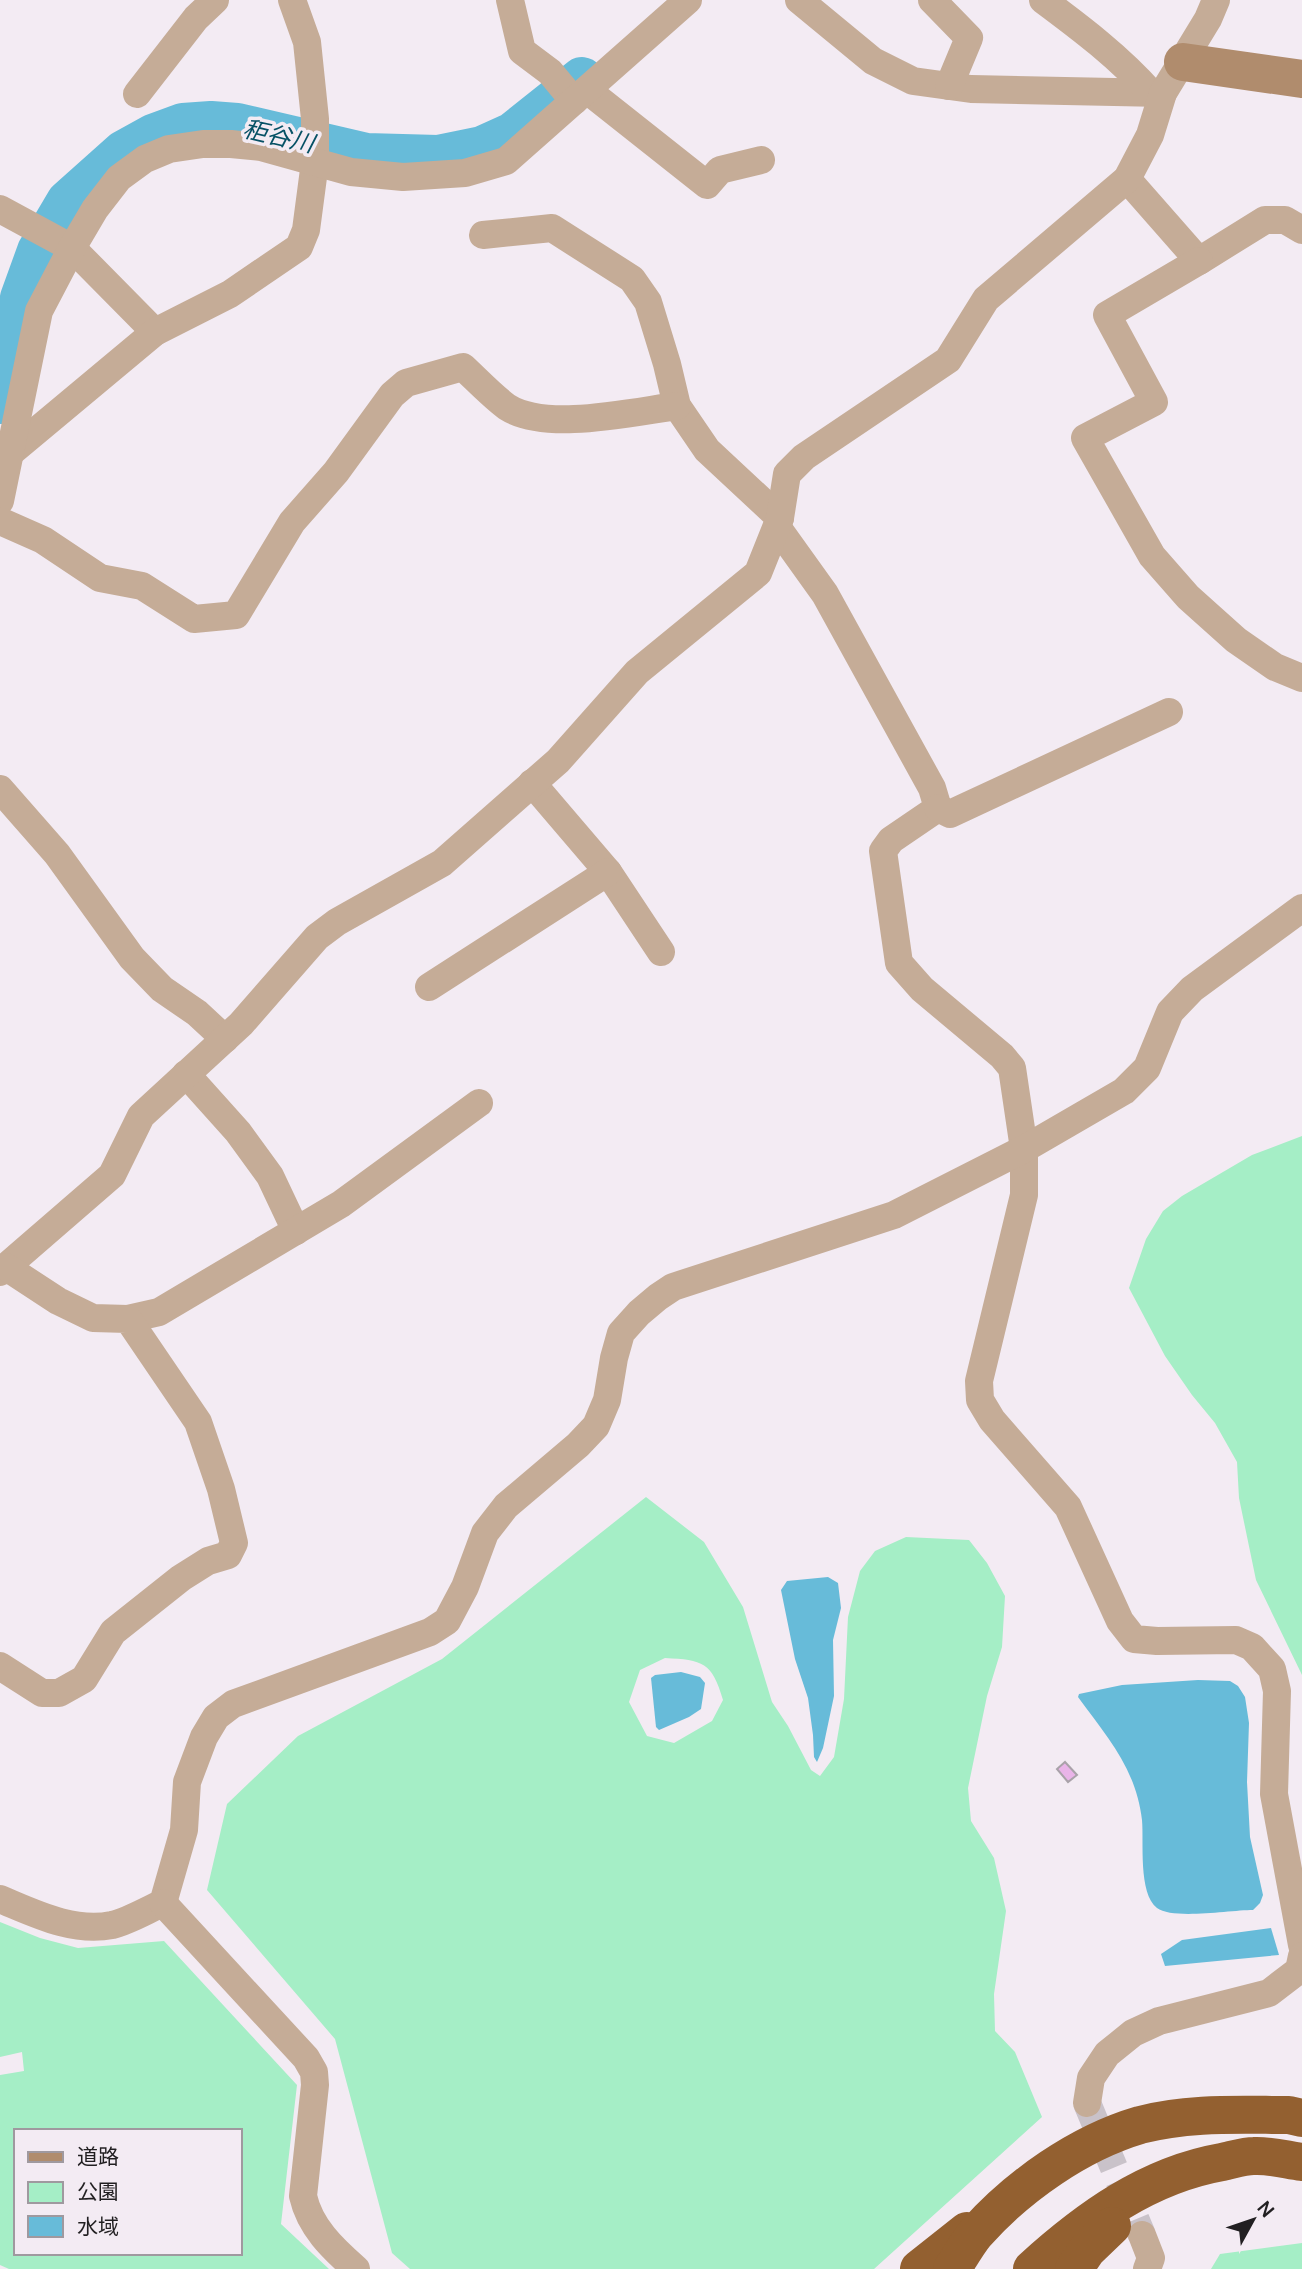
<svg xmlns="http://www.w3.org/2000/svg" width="1302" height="2269" viewBox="0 0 1302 2269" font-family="Manrope,'Noto Sans JP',sans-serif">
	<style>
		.green { fill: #a5eec6; fill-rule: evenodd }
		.water { fill: #67bbd9 }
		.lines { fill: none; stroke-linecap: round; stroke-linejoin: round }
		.river { stroke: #67bbd9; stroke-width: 44 }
		.building { fill: #e9b4e8; stroke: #a9a2a9; stroke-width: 2 }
		.street-tunnel { stroke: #c9c2c9; stroke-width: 28; stroke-dasharray: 28 14; stroke-linecap: butt }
		.street { stroke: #c5ac97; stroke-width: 28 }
		.secondary { stroke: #b08c6d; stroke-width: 38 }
		.highway { stroke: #936030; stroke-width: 38 }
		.labels { text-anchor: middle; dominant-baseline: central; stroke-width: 7; stroke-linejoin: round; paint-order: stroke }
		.water-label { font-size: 24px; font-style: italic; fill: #065165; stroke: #f3ebf3 }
	</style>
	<rect width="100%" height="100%" fill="#f3ebf3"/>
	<g class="green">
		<polygon points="1302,1136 1302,1675 1256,1580 1239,1498 1237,1462 1215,1423 1192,1395 1165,1356 1129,1288 1146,1239 1163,1211 1182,1196 1252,1155"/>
		<path d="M 646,1497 L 704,1542 L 743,1607 L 772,1702 L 788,1726 L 811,1770 L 820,1776 L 834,1757 L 844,1699 L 848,1617 L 860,1571 L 875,1551 L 906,1537 L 969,1540 L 987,1563 L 1005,1596 L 1002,1647 L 987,1696 L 968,1788 L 971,1821 L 994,1858 L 1006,1911 L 994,1994 L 995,2031 L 1015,2052 L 1042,2117 L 874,2269 L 410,2269 L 392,2253 L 335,2039 L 207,1890 L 227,1804 L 298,1736 L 442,1659 ZM 665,1658 C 703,1660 712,1662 723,1700 L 712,1721 L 674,1743 L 647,1736 L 629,1702 L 640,1670 Z"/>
		<path d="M 0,1922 L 40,1938 L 78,1948 L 164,1941 L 297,2085 L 281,2224 L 329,2269 L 9,2269 L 0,2265 L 0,2075 L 24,2071 L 22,2052 L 0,2057 ZM 16,2131 L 240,2131 L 240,2253 L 16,2253 Z"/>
		<polygon points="1302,2243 1302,2269 1211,2269 1220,2254"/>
	</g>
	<g class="water">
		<polygon points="828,1577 838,1583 841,1608 833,1640 834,1696 823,1748 817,1762 814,1757 813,1735 808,1698 795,1659 781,1590 787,1581"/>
		<polygon points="681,1672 700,1677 705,1683 701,1709 689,1717 659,1730 656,1727 651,1678 655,1675"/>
		<path d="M 1198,1680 L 1230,1681 L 1238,1686 L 1245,1697 L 1249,1723 L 1247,1782 L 1250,1837 L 1263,1895 L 1260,1903 L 1253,1910 C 1230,1910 1173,1920 1157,1908 C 1138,1893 1144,1842 1142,1820 C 1136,1769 1108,1738 1078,1697 L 1079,1694 L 1122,1685 Z"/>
		<polygon points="1271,1928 1279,1955 1165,1966 1161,1954 1182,1940"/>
	</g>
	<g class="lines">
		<polyline class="river" points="0,402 22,298 39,251 68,202 124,152 153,136 183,125 211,123 237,125 366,155 438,157 482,148 513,134 582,79"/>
	</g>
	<polygon class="building" points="1065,1762 1077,1775 1068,1782 1057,1769"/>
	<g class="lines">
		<polyline class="street-tunnel" points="1087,2103 1142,2235"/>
		<g class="street">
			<polyline points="510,0 522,51 550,72 574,101"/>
			<polyline points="799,0 873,61 913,81 971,89 1163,93"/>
			<polyline points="932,0 969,38 949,86"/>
			<path d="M 1043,0 C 1082,29 1119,57 1151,93"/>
			<polyline points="587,90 707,185 720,170 761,160"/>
			<polyline points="137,94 196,18 215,0"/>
			<polyline points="1127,179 1199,261 1265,220 1285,220 1302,230"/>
			<polyline points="0,209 72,248 155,332"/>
			<polyline points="483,235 552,228 632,279 648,302 667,364 677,406 707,450 780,518"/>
			<polyline points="1199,261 1107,315 1154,402 1085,438 1152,556 1188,597 1236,640 1275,667 1302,678"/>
			<polyline points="10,453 155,332 230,294 299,247 306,230 315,162 315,119 307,42 292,0"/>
			<polyline points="0,501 39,311 72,248 95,209 119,178 145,159 169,149 203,144 231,144 261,147 351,172 403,177 465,173 506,161 688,0"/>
			<path d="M 0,521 L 43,540 L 100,578 L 142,586 L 194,619 L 236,615 L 292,522 L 336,472 L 392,395 L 406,383 L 463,367 C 477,380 492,396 507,407 C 546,432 632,412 677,406"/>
			<polyline points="777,527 825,594 932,788 938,808 891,840 883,851 899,963 922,989 1002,1056 1012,1068 1024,1149 1024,1195 979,1381 980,1400 992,1420 1068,1507 1120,1621 1134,1639 1157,1641 1236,1640 1252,1647 1272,1669 1277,1691 1274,1794 1302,1945"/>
			<polyline points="532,783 608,872 661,952"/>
			<polyline points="0,789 57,854 132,958 162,989 197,1013 225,1039"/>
			<polyline points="938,808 950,814 1169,712"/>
			<polyline points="429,987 608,872"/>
			<polyline points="186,1074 238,1132 270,1176 296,1231"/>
			<polyline points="0,1272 112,1175 141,1116 241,1024 317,937 337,922 442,863 558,761 637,672 758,573 780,518 787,474 804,457 948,360 986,299 1127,179 1150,135 1163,93 1208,19 1216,0"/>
			<polyline points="128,1319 159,1312 341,1204 479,1103"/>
			<polyline points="0,1666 42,1693 59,1693 84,1679 113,1632 181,1578 208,1561 228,1555 234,1543 221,1489 198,1422 128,1319 93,1318 58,1301 6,1267"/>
			<path d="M 0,1899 C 34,1913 73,1933 112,1925 C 129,1921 147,1910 163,1903 L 184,1830 L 187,1782 L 204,1737 L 216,1717 L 233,1704 L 430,1632 L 447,1621 L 465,1587 L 485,1533 L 506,1506 L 578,1445 L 596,1426 L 607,1400 L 614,1358 L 621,1333 L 639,1313 L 658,1297 L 673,1287 L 894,1215 L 1024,1149 L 1124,1091 L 1147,1068 L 1170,1012 L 1192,989 L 1302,908"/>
			<path d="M 163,1903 L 306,2058 L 314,2072 L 315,2085 L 303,2196 C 310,2227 332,2248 356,2269"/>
			<polyline points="1087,2103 1091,2078 1107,2054 1133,2033 1159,2021 1269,1993 1299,1970 1302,1956"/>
			<polyline points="1142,2235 1151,2258 1147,2269"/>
		</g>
		<polyline class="secondary" points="1183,62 1302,79"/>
		<g class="highway">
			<polyline points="919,2269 967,2231"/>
			<path d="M 952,2269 C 960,2257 967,2244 976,2233 C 1018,2186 1079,2143 1140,2125 C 1188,2112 1240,2115 1289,2115 L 1302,2118"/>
			<path d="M 1032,2269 C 1087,2219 1148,2175 1222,2162 C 1232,2160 1244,2156 1254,2156 C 1269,2155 1287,2160 1302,2162"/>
			<polyline points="1074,2269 1087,2250 1112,2226"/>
		</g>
	</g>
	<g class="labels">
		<g class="water-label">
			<text transform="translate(279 135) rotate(13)">秬谷川</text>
		</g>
	</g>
	<rect x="14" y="2129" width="228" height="126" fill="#f3ebf3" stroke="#9f999f" stroke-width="2"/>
	<rect x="28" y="2152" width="35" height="10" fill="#b08c6d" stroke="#9f999f" stroke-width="2"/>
	<text x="77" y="2164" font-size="21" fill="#211f21">道路</text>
	<rect x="28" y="2182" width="35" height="21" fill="#a5eec6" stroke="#9f999f" stroke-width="2"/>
	<text x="77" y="2199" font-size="21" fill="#211f21">公園</text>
	<rect x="28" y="2216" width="35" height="21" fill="#67bbd9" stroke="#9f999f" stroke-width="2"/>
	<text x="77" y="2234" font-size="21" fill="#211f21">水域</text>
	<g transform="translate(1253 2220) rotate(50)" stroke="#f3ebf3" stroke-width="5" paint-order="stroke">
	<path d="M0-5L12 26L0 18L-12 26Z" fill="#211f21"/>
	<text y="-10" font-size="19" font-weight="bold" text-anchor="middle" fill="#211f21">N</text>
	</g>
</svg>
